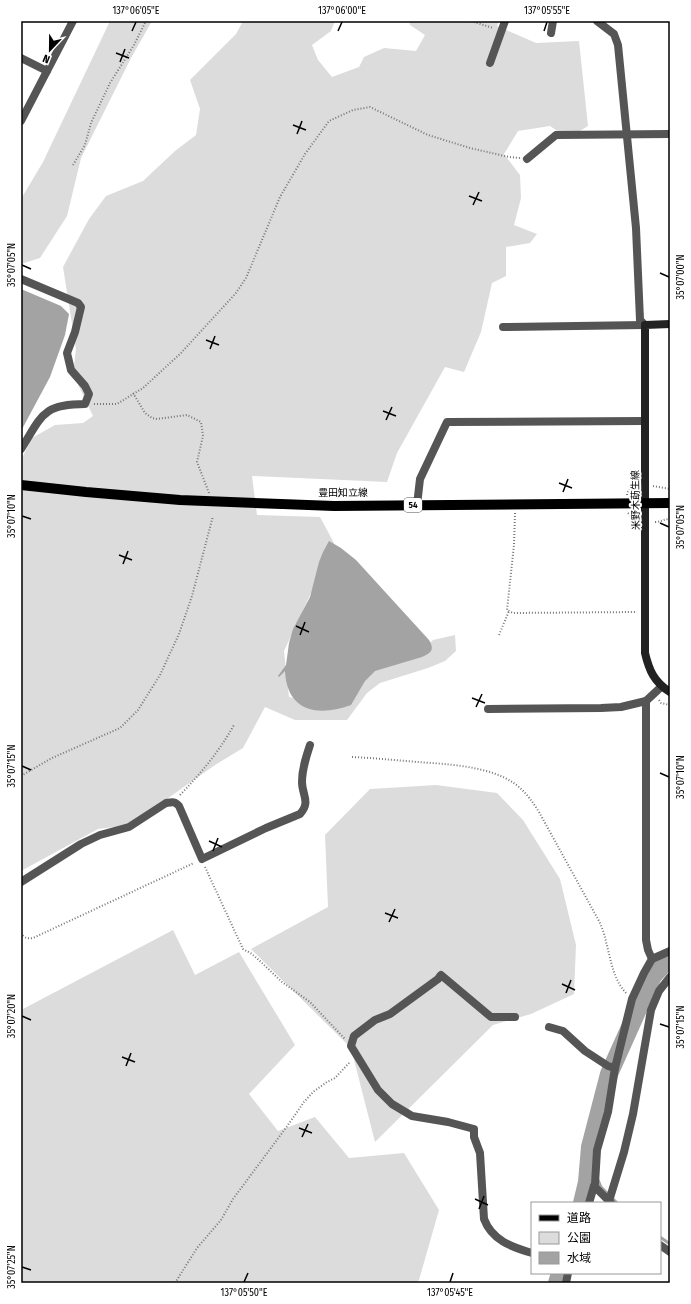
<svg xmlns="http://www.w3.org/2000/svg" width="691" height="1304" viewBox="0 0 691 1304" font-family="'Fira Sans Condensed','Noto Sans JP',sans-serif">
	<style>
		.green { fill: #dcdcdc }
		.water { fill: #a3a3a3 }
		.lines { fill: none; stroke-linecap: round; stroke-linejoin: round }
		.stream { stroke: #a3a3a3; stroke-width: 3 }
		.river { stroke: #a3a3a3; stroke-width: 18 }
		.path { stroke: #777; stroke-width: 2; stroke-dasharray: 1 2; stroke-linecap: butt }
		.street { stroke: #555; stroke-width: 8 }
		.secondary { stroke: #222; stroke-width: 8 }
		.primary { stroke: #000; stroke-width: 10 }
		.ticks { fill: none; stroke: #000; stroke-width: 1.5 }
		.labels { text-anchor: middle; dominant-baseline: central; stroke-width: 4; stroke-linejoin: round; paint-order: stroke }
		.shield { fill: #fff; stroke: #4c4c4c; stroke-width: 1 }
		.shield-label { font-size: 9px; font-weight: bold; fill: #000 }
		.street-label { font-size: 10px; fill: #000; stroke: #fff }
		.neatline { fill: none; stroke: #000; stroke-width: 1.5 }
		.ticks-label { font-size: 10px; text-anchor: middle; fill: #000 }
	</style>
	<rect width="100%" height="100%" fill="#fff"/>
	<g class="green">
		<polygon points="110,21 152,21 131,58 81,158 67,216 40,258 21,264 21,199 43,162"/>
		<polygon points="243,21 335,21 331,31 312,45 318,60 332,77 359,67 364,57 384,48 416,51 425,35 410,25 409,21 499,21 497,26 536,43 579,41 588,126 568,138 550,126 518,131 504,154 520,175 521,198 514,225 537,234 530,243 506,247 506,276 492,283 481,332 464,372 445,367 397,453 387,482 252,476 257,515 320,517 334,543 284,651 289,697 319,704 356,682 396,654 421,651 433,640 455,635 456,651 445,661 428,668 380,683 367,693 347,720 295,720 265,707 243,748 215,765 130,825 98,829 21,871 21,460 32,438 55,425 83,423 93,416 73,374 76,349 63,267 89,219 106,196 143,181 175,151 196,135 200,109 190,80 236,34"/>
		<polygon points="436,785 497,793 523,820 560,879 576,945 574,994 531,1014 493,1025 375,1142 351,1048 251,949 328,907 325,835 370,789"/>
		<polygon points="173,930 195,975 239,952 295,1045 249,1094 278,1131 315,1117 349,1158 404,1153 439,1210 419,1280 416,1283 21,1283 21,1010"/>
	</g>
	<g class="water">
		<polygon points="21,289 61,306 69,314 65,335 50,377 21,431"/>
		<path d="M 329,541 L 341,548 L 356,560 L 429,640 C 435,650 431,653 422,657 L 375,671 L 365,681 L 351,705 C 318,717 287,712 285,671 L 279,677 L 278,676 L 286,665 L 289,643 L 293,629 L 310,597 L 319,562 L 323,552 Z"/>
	</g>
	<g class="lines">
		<g class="stream">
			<polyline points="588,1164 593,1172"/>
			<polyline points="598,1180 601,1187 617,1203"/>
			<polyline points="660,1237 670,1244"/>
		</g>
		<g class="river">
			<polyline points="582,1203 587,1182 590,1147 609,1074 653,976 663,965 670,961"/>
			<polyline points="557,1283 560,1273"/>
		</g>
		<g class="path">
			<polyline points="471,21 493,28"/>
			<polyline points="73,165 85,145 91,123 110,83 134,45 146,21"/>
			<polyline points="133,393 145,413 152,418 157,419 187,415 201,422 203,436 197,462 209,493"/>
			<polyline points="94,404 117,404 143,388 181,353 236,293 246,278 280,197 305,154 329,121 353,110 370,107 428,135 470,148 509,157 520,158"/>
			<polyline points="653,486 670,489"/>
			<polyline points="627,495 627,493 633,485 637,485"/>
			<polyline points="515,513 514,545 507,610 513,613 637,612"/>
			<polyline points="628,513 637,523"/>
			<path d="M 655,522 C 661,522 664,519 670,519"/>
			<polyline points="499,635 509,611"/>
			<polyline points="659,700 661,703 670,705"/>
			<path d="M 352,757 C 374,758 395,760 417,762 C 446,764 491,766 515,784 C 525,791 532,801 539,812 L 599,921 C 602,928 605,935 606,942 C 611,960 613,979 626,993"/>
			<polyline points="21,776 52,758 120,728 138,710 160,675 179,634 192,596 213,516"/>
			<path d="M 180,795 C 202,772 218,753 234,725"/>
			<polyline points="205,867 243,949 252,954 261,962 282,982 310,1002 345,1039"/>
			<path d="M 21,933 C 24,938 28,939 33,938 L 194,863"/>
			<polyline points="175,1283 197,1248 221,1220 233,1199 288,1125 304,1102 313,1092 327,1082 335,1078 350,1062"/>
		</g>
		<g class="street">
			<polyline points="597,21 614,34 618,45 636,228 640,320 645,325"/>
			<polyline points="551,33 553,21"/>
			<polyline points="21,58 47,71"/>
			<polyline points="490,63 505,21"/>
			<polyline points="21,121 73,21"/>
			<polyline points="527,159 556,135 670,134"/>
			<path d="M 21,279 L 78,303 L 81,307 L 75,332 L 67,353 L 71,370 L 85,386 L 89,394 L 85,404 C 42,404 42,416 21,449"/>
			<polyline points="503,327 645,325"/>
			<polyline points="417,505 420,479 447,422 644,421"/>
			<polyline points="488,709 601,708 621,707 646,701"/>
			<path d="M 21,882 L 81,844 L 100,835 L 129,827 L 166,803 C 172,802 175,801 179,806 L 202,859 L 266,828 L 300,814 C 311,802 302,795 302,782 C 302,769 306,757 310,745"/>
			<polyline points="652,959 648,950 646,940 646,701 661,687"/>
			<path d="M 515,1017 L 491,1017 L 441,975 L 438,979 L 390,1014 L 375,1020 L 354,1036 L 351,1046 L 378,1090 L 392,1104 L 412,1116 L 448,1122 L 474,1129 L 474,1137 L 480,1153 L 484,1219 C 492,1240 511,1247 532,1253"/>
			<polyline points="549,1027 563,1031 585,1051 608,1066 615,1068"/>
			<polyline points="609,1201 624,1152 633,1114 651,1010 659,991 670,977"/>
			<polyline points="589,1203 594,1186"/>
			<polyline points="611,1203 594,1186 595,1184 597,1150 608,1112 615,1068 632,999 644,973 652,959 670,951"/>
			<polyline points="660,1245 670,1252"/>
			<polyline points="566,1283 568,1273"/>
		</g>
		<path class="secondary" d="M 670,324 L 645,325 C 645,434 646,543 645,653 C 649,670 654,682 670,692"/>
		<polyline class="primary" points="21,485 86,492 180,500 334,506 670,503"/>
	</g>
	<path class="ticks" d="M 132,31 L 136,22M 338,31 L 342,22M 544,31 L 547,22M 116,53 L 129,58M 120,62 L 125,49M 293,125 L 306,130M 297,134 L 302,121M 469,196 L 482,201M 473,205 L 479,192M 22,265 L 31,269M 660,273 L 669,277M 206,340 L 219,345M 210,349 L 215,336M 383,411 L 396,416M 386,420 L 392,407M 559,483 L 572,488M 563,492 L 568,479M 22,516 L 31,519M 660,523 L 669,527M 119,555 L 132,560M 123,564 L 128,551M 296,626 L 309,632M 300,635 L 305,622M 472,698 L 485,703M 476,707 L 482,694M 22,766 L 31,770M 660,773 L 669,777M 209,841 L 222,847M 213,851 L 218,838M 385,913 L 398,918M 389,922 L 395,909M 562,984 L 575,990M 566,993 L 571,980M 22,1016 L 31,1020M 660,1024 L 669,1027M 122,1057 L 135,1062M 126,1066 L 131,1053M 299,1128 L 312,1133M 302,1137 L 308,1124M 475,1199 L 488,1205M 479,1209 L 484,1196M 22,1267 L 31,1270M 244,1282 L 248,1273M 450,1282 L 453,1273"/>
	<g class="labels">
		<rect class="shield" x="404" y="498" width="18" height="14" rx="3"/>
		<g class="shield-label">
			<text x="413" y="505">54</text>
		</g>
		<g class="street-label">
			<text x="343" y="493">豊田知立線</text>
			<text transform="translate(636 500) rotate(-91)">米野木莇生線</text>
		</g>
	</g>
	<rect width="691" height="1304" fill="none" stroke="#ffffff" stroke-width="44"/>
	<rect x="531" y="1202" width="130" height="72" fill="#ffffff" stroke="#999999"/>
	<rect x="539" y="1215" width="20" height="6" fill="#000000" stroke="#999999"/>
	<text x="567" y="1222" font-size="12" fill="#000000">道路</text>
	<rect x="539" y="1232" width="20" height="12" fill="#dcdcdc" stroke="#999999"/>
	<text x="567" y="1242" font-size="12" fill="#000000">公園</text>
	<rect x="539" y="1252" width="20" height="12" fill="#a3a3a3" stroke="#999999"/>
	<text x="567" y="1262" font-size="12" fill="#000000">水域</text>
	<g transform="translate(50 50) rotate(202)" stroke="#ffffff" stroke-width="3" paint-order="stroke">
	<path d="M0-3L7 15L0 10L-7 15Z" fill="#000000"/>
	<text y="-6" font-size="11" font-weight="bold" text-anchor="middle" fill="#000000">N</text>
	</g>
	<rect x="22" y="22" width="647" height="1260" class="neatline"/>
	<g class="ticks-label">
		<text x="136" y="14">137°06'05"E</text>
		<text x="342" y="14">137°06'00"E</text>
		<text x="547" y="14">137°05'55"E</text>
		<text transform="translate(11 265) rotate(-90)" y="4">35°07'05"N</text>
		<text transform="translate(680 277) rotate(-90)" y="4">35°07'00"N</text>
		<text transform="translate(11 516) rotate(-90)" y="4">35°07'10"N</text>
		<text transform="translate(680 527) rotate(-90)" y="4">35°07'05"N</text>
		<text transform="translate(11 766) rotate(-90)" y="4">35°07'15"N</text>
		<text transform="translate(680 777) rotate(-90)" y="4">35°07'10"N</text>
		<text transform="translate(11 1016) rotate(-90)" y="4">35°07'20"N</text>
		<text transform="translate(680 1027) rotate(-90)" y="4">35°07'15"N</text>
		<text transform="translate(11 1267) rotate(-90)" y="4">35°07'25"N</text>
		<text x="244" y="1296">137°05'50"E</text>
		<text x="450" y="1296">137°05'45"E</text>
	</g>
</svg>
